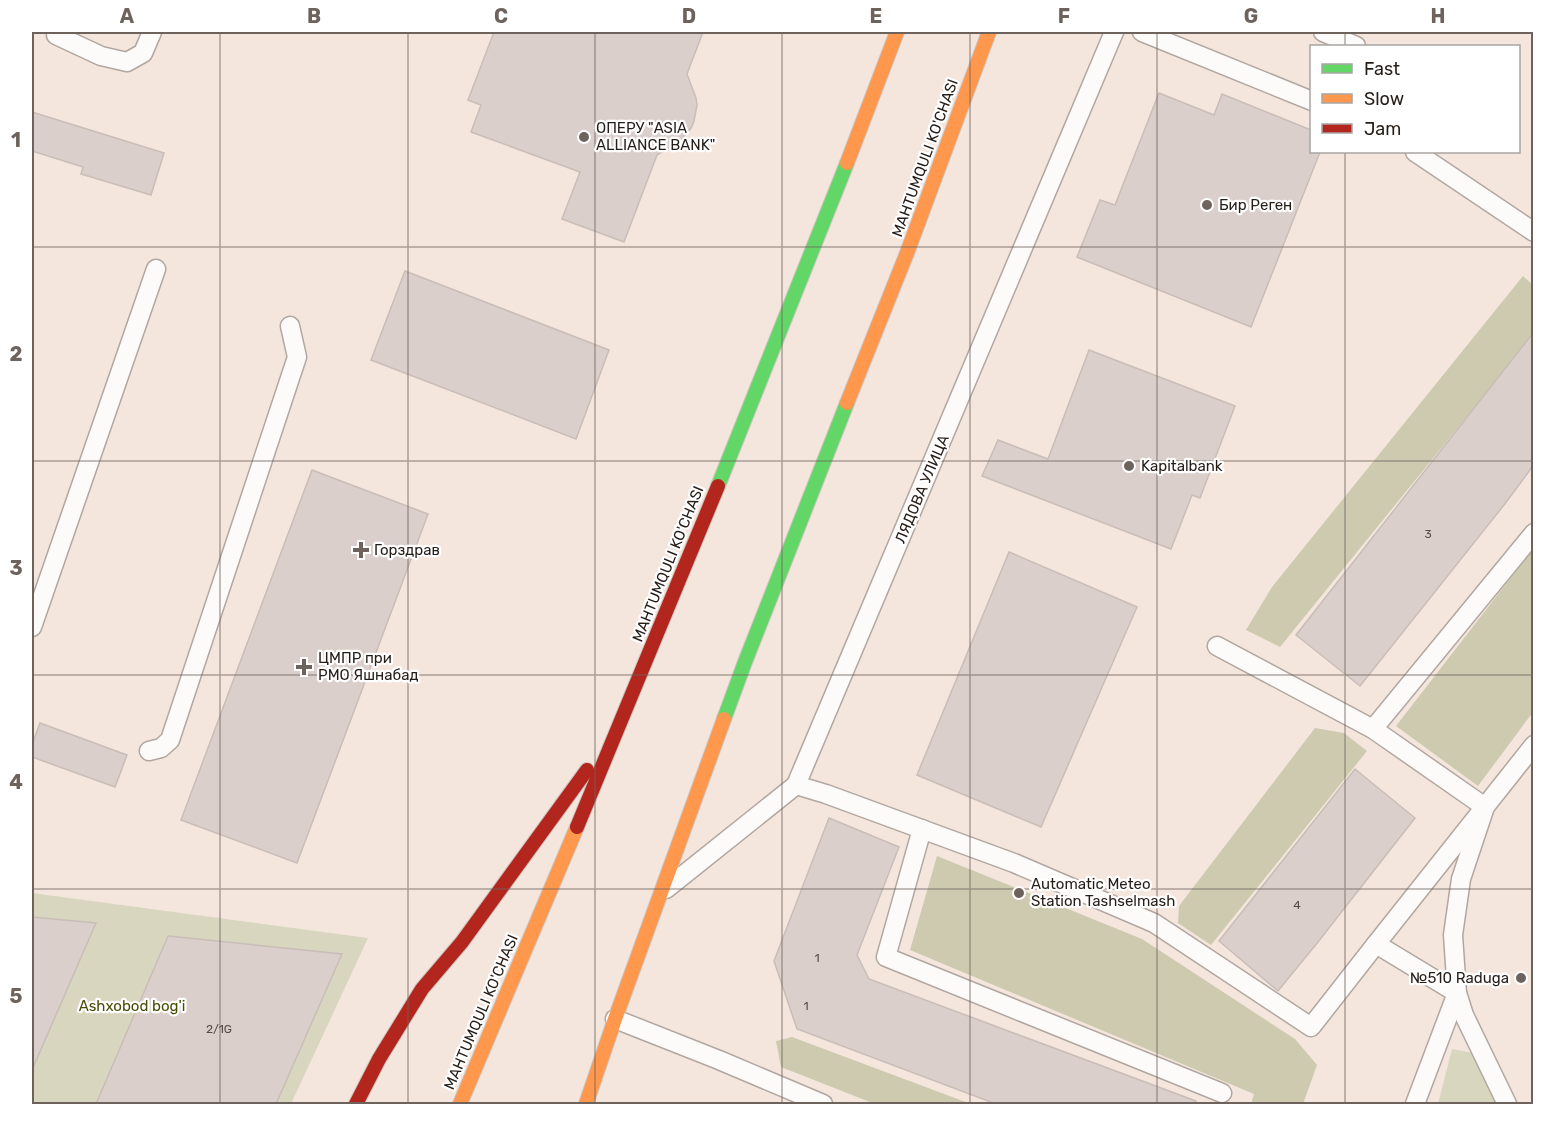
<svg xmlns="http://www.w3.org/2000/svg" width="1565" height="1136" viewBox="0 0 1565 1136" font-family="Rubik,sans-serif">
	<style>
		.green { fill: #d9d6c0 }
		.forest { fill: #cdcaaf }
		.building { fill: #dbcfcb; stroke: #c9bdb8; stroke-width: 1.5 }
		.lines { fill: none; stroke-linecap: round; stroke-linejoin: round }
		.lane-casing { stroke: #b1a7a0; stroke-width: 21 }
		.fast-casing { stroke: #cbc5c0; stroke-width: 16 }
		.slow-casing { stroke: #cbc5c0; stroke-width: 16 }
		.jam-casing { stroke: #cbc5c0; stroke-width: 16 }
		.lane { stroke: #fdfbfa; stroke-width: 18 }
		.fast { stroke: #63d668; stroke-width: 14 }
		.slow { stroke: #ff974d; stroke-width: 14 }
		.jam { stroke: #b3261e; stroke-width: 14 }
		.grid { fill: none; stroke: #6e635c; stroke-width: 1.5; stroke-opacity: 0.55 }
		.poi-dot { fill: #6e635c; stroke: #fff; stroke-width: 2 }
		.labels { text-anchor: middle; dominant-baseline: central; stroke-width: 4.5; stroke-linejoin: round; paint-order: stroke }
		.number-label { font-size: 12px; fill: #564c47 }
		.poi-label { font-size: 15px; fill: #261d17; stroke: #fff; text-anchor: start }
		.street-label { font-size: 15px; fill: #261d17; stroke: #fff }
		.park-label { font-size: 15px; fill: #484d06; stroke: #fff }
		.neatline { fill: none; stroke: #6e635c; stroke-width: 2 }
		.grid-label { font-size: 20px; text-anchor: middle; font-weight: bold; fill: #6e635c }
	</style>
	<rect width="100%" height="100%" fill="#f4e6dd"/>
	<g class="green">
		<polygon points="32,893 368,938 291,1104 32,1104"/>
		<polygon points="1452,1049 1473,1053 1497,1104 1438,1104"/>
	</g>
	<g class="forest">
		<polygon points="1523,276 1533,285 1533,335 1280,647 1246,630 1272,587"/>
		<polygon points="1533,549 1533,712 1478,786 1396,726"/>
		<polygon points="1315,728 1344,733 1367,751 1211,945 1178,923 1179,906"/>
		<polygon points="937,856 1142,939 1295,1039 1317,1065 1303,1104 1251,1104 1254,1094 910,950"/>
		<polygon points="792,1037 971,1104 875,1104 781,1067 776,1041"/>
	</g>
	<g class="building">
		<polygon points="494,32 703,32 687,74 696,98 697,105 694,121 691,128 681,140 657,155 624,242 562,219 580,172 471,132 481,105 468,100"/>
		<polygon points="1159,93 1214,115 1222,94 1311,130 1311,152 1320,152 1251,327 1077,257 1100,200 1115,205"/>
		<polygon points="32,112 164,153 151,195 81,174 83,167 32,151"/>
		<polygon points="405,271 609,350 576,439 371,360"/>
		<polygon points="1533,333 1533,466 1504,505 1360,686 1296,635"/>
		<polygon points="1089,350 1235,406 1200,498 1192,495 1171,549 982,476 998,440 1048,459"/>
		<polygon points="312,470 428,514 297,863 181,820"/>
		<polygon points="1009,552 1137,607 1041,827 917,775"/>
		<polygon points="40,723 127,755 115,787 32,757 32,745"/>
		<polygon points="1355,769 1415,818 1318,942 1278,991 1219,941"/>
		<polygon points="829,818 899,847 857,955 869,979 1196,1101 1195,1104 996,1104 797,1029 774,961"/>
		<polygon points="32,917 96,923 32,1070"/>
		<polygon points="168,936 342,954 276,1104 96,1104"/>
	</g>
	<g class="lines">
		<g class="lane-casing">
			<g id="lane">
				<polyline points="57,32 56,35 101,56 127,62 143,53 152,32"/>
				<polyline points="1142,32 1312,101"/>
				<polyline points="1323,32 1356,46"/>
				<polyline points="1415,152 1534,232"/>
				<polyline points="32,627 156,269"/>
				<polyline points="1217,646 1373,729 1485,807 1461,879 1453,935 1457,993 1464,1015 1507,1104"/>
				<polyline points="1373,729 1534,533"/>
				<polyline points="149,751 161,748 170,740 297,357 290,326"/>
				<polyline points="796,785 826,794 1014,863 1154,923 1311,1027 1376,944"/>
				<polyline points="922,829 886,957 1222,1093"/>
				<polyline points="666,889 796,785 1114,32"/>
				<polyline points="615,1019 719,1060 823,1104"/>
				<polyline points="1415,1104 1457,993 1376,944 1534,745"/>
			</g>
		</g>
		<g class="fast-casing">
			<g id="fast">
				<polyline points="718,486 847,163"/>
				<polyline points="724,719 745,662 847,403"/>
			</g>
		</g>
		<g class="slow-casing">
			<g id="slow">
				<polyline points="847,163 897,32"/>
				<polyline points="847,403 907,253 989,32"/>
				<polyline points="460,1104 577,827"/>
				<polyline points="586,1104 615,1019 724,719"/>
			</g>
		</g>
		<g class="jam-casing">
			<g id="jam">
				<polyline points="577,827 718,486"/>
				<polyline points="356,1104 379,1059 422,989 462,942 587,770"/>
			</g>
		</g>
		<use href="#lane" class="lane"/>
		<use href="#fast" class="fast"/>
		<use href="#slow" class="slow"/>
		<use href="#jam" class="jam"/>
	</g>
	<path class="grid" d="M 220,32 L 220,1104M 408,32 L 408,1104M 595,32 L 595,1104M 782,32 L 782,1104M 970,32 L 970,1104M 1157,32 L 1157,1104M 1345,32 L 1345,46M 1345,152 L 1345,1104M 32,247 L 1534,247M 32,461 L 1534,461M 32,675 L 1534,675M 32,889 L 1534,889"/>
	<g class="poi-dot">
		<circle cx="584" cy="137" r="6"/>
		<circle cx="1207" cy="205" r="6"/>
		<circle cx="1129" cy="466" r="6"/>
		<path d="M358 541h6v6h6v6h-6v6h-6v-6h-6v-6h6z"/>
		<path d="M301 658h6v6h6v6h-6v6h-6v-6h-6v-6h6z"/>
		<circle cx="1019" cy="893" r="6"/>
		<circle cx="1521" cy="978" r="6"/>
	</g>
	<g class="labels">
		<g class="number-label">
			<text x="1428" y="534">3</text>
			<text x="1297" y="905">4</text>
			<text x="817" y="958">1</text>
			<text x="806" y="1006">1</text>
			<text x="219" y="1029">2/1G</text>
		</g>
		<g class="poi-label">
			<text x="596" y="128">ОПЕРУ "ASIA<tspan x="596" dy="17">ALLIANCE BANK"</tspan></text>
			<text x="1219" y="205">Бир Реген</text>
			<text x="1141" y="466">Kapitalbank</text>
			<text x="374" y="550">Горздрав</text>
			<text x="318" y="658">ЦМПР при<tspan x="318" dy="17">РМО Яшнабад</tspan></text>
			<text x="1031" y="884">Automatic Meteo<tspan x="1031" dy="17">Station Tashselmash</tspan></text>
			<text x="1509" y="978" text-anchor="end">№510 Raduga</text>
		</g>
		<g class="street-label">
			<text transform="translate(925 158) rotate(-70)">MAHTUMQULI KO'CHASI</text>
			<text transform="translate(922 489) rotate(-67)">ЛЯДОВА УЛИЦА</text>
			<text transform="translate(668 564) rotate(-68)">MAHTUMQULI KO'CHASI</text>
			<text transform="translate(481 1012) rotate(-67)">MAHTUMQULI KO'CHASI</text>
		</g>
		<g class="park-label">
			<text x="132" y="1006">Ashxobod bog'i</text>
		</g>
	</g>
	<rect width="1565" height="1136" fill="none" stroke="#ffffff" stroke-width="66"/>
	<rect x="1310" y="45" width="210" height="108" fill="#ffffff" stroke="#a8a5a2" stroke-width="1.5"/>
	<rect x="1322" y="64" width="30" height="9" fill="#63d668" stroke="#a8a5a2" stroke-width="1.5"/>
	<text x="1364" y="75" font-size="18" fill="#261d17">Fast</text>
	<rect x="1322" y="94" width="30" height="9" fill="#ff974d" stroke="#a8a5a2" stroke-width="1.5"/>
	<text x="1364" y="105" font-size="18" fill="#261d17">Slow</text>
	<rect x="1322" y="124" width="30" height="9" fill="#b3261e" stroke="#a8a5a2" stroke-width="1.5"/>
	<text x="1364" y="135" font-size="18" fill="#261d17">Jam</text>
	<rect x="33" y="33" width="1499" height="1070" class="neatline"/>
	<g class="grid-label">
		<text x="127" y="23">A</text>
		<text x="314" y="23">B</text>
		<text x="501" y="23">C</text>
		<text x="689" y="23">D</text>
		<text x="876" y="23">E</text>
		<text x="1064" y="23">F</text>
		<text x="1251" y="23">G</text>
		<text x="1438" y="23">H</text>
		<text x="16" y="147">1</text>
		<text x="16" y="361">2</text>
		<text x="16" y="575">3</text>
		<text x="16" y="789">4</text>
		<text x="16" y="1003">5</text>
	</g>
</svg>
